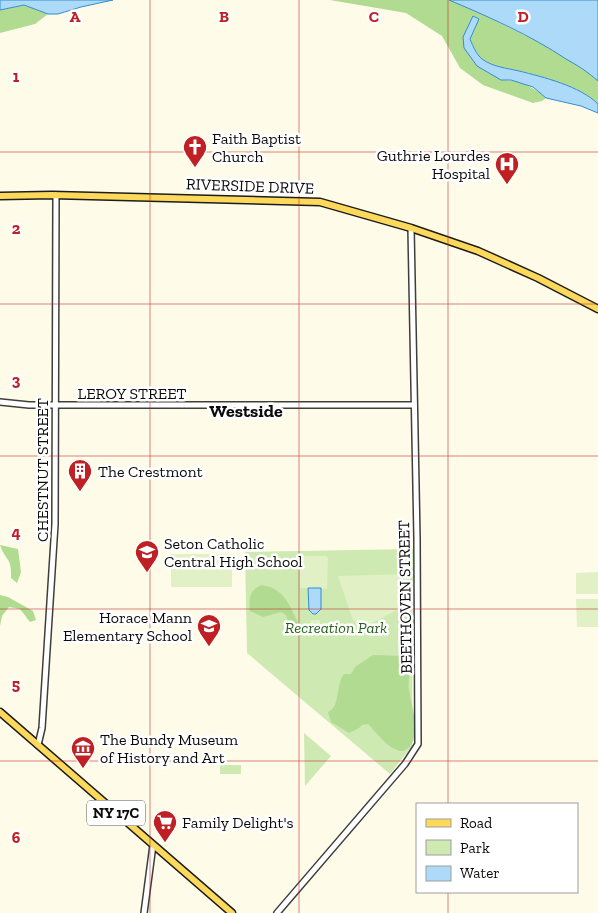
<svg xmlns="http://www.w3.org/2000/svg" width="598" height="913" viewBox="0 0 598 913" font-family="'Zilla Slab',serif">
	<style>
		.green { fill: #ceeab2 }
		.forest { fill: #b1db91 }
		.pitch { fill: #e1f1c5 }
		.water { fill: #acdaf8; stroke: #318ed1 }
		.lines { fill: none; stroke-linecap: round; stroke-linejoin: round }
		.minor-casing { stroke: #3e3e3e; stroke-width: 8 }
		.major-casing { stroke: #1c1c1c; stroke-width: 9 }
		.minor { stroke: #fff; stroke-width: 5 }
		.major { stroke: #fdd95b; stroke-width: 6 }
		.grid { fill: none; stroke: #be2024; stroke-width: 1; stroke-opacity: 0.55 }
		.labels { text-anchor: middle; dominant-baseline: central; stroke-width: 5; stroke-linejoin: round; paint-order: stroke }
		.shield { fill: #fff; stroke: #545454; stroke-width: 1 }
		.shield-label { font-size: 15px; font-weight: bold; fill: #0b0b0b }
		.poi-label { font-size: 16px; fill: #0b0b0b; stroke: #fff; text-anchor: start }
		.street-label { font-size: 16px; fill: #0b0b0b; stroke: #fff }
		.park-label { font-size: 16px; font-style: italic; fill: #28641a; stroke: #fff }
		.neighbourhood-label { font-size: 18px; font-weight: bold; fill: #0b0b0b; stroke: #fff }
		.grid-label { font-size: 16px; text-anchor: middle; font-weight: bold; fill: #be2024; stroke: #fff; stroke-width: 5; stroke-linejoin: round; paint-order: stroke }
	</style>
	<rect width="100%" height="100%" fill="#fffbe9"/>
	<g class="green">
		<polygon points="413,549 412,746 390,774 247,653 245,552"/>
		<polygon points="304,733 331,756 305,786"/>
		<rect x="220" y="765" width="21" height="9"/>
	</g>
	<g class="forest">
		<path d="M 330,0 L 449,0 L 476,11 L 546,46 L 591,74 L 598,81 L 598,104 C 580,86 543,77 519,71 C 506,68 492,67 482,59 C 476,54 473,46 470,38 L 479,19 L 473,17 L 464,48 L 501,80 C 519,80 533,87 546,98 L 542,101 L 533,103 L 483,85 L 460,68 L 442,36 L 406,13 Z"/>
		<polygon points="24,5 48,14 35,24 0,33 0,10"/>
		<path d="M 0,545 L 18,549 L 21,572 L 17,583 L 11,578 C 12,557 6,562 0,545 Z"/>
		<path d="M 262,585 C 286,589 289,606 300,626 L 297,628 L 293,628 L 289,624 L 286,615 L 281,612 L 263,617 L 250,611 C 249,598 249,590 262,585 Z"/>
		<polygon points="0,595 8,597 33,611 36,620 30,622 20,609 9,607 2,616 0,626"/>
		<path d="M 373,655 L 405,656 C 414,668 407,679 409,690 C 411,704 423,738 407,749 C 404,751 400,752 397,750 C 386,746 376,732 368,724 L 362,725 L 359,728 L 349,733 L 331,722 L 328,712 C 341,706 335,686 344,674 L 351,674 L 355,667 Z"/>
	</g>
	<g class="pitch">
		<rect x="171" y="554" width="61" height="33"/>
		<polygon points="300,556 326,556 328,558 327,589 300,588"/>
		<polygon points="598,572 598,594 576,594 576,573"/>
		<polygon points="408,574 408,604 374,622 362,626 353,620 338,576"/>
		<polygon points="576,599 598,599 598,627 577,627"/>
		<polygon points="311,620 320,620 320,624 323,624 323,627 320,629 308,627 307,624 311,624"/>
	</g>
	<g class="water">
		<polygon points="0,0 113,0 81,7 58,14 48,14 24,5 0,10"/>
		<path d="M 449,0 L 598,0 L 598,81 C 588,72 577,65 566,59 C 530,35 489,17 449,0 Z"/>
		<path d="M 473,16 L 479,19 L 470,39 C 473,46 476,54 482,59 C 493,67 506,68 519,71 C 543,77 580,86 598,104 L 598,113 L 581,106 L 546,98 L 533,87 L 511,80 L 501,80 L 477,66 L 464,48 L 463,37 Z"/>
		<polygon points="308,588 321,588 321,609 316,614 313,614 309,610"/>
	</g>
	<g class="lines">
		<g class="minor-casing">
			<g id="minor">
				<polyline points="0,402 29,405 414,405"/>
				<polyline points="38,745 42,728 55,524 56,195"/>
				<polyline points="144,913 153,845"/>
				<polyline points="277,913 405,764 418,744 417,538 411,228"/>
			</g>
		</g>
		<g class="major-casing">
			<g id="major">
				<polyline points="0,196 52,195 320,202 411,228 478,251 538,278 598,309"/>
				<polyline points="0,712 232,913"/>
			</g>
		</g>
		<use href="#minor" class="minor"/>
		<use href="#major" class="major"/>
	</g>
	<path class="grid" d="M 150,0 L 150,913M 299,0 L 299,913M 448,0 L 448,804M 0,152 L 598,152M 0,304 L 598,304M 0,456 L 598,456M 0,609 L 598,609M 0,761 L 598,761M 448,892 L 448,913"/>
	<defs>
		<g id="church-pin" transform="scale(1.25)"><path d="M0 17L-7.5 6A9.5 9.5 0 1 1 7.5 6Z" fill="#be2024" stroke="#fff"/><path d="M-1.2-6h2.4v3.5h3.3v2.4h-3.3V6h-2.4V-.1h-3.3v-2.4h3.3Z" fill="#fff"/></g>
		<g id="hospital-pin" transform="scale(1.25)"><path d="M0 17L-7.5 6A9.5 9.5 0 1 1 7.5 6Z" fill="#be2024" stroke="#fff"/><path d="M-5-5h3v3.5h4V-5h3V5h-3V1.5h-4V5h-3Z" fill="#fff"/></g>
		<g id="building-pin" transform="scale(1.25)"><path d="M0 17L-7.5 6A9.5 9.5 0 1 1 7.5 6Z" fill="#be2024" stroke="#fff"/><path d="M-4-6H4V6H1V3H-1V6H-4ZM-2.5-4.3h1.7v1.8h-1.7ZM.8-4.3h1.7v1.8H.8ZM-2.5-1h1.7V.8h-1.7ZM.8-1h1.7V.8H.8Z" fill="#fff"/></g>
		<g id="school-pin" transform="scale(1.25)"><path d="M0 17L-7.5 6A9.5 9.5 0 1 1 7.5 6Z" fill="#be2024" stroke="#fff"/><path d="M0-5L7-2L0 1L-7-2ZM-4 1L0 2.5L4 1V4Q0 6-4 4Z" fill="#fff"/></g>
		<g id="museum-pin" transform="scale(1.25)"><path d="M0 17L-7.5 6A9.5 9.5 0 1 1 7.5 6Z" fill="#be2024" stroke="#fff"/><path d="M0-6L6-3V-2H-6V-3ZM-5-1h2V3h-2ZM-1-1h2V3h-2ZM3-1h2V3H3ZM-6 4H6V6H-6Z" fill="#fff"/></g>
		<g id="supermarket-pin" transform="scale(1.25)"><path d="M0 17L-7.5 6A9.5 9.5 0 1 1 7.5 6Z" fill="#be2024" stroke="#fff"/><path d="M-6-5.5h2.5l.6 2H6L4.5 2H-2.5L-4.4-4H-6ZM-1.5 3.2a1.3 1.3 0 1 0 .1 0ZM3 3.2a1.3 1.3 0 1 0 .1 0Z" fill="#fff"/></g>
	</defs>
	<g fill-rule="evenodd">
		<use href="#church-pin" x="195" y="147"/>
		<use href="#hospital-pin" x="507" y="164"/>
		<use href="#building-pin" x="80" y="471"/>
		<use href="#school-pin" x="147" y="552"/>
		<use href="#school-pin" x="209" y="626"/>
		<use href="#museum-pin" x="83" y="748"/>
		<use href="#supermarket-pin" x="165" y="822"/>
	</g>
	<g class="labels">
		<rect class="shield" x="87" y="800.5" width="58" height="25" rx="4"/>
		<g class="shield-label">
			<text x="116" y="813">NY 17C</text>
		</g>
		<g class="poi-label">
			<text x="212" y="138">Faith Baptist<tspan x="212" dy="18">Church</tspan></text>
			<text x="490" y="155" text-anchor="end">Guthrie Lourdes<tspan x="490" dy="18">Hospital</tspan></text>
			<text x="98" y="471">The Crestmont</text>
			<text x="164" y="543">Seton Catholic<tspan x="164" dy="18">Central High School</tspan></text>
			<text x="192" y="617" text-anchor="end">Horace Mann<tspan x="192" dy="18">Elementary School</tspan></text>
			<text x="100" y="739">The Bundy Museum<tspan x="100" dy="18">of History and Art</tspan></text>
			<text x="182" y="822">Family Delight's</text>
		</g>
		<g class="street-label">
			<text transform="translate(250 186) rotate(2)">RIVERSIDE DRIVE</text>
			<text x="132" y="393">LEROY STREET</text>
			<text transform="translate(42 470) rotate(-90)">CHESTNUT STREET</text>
			<text transform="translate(405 597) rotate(-91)">BEETHOVEN STREET</text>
		</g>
		<g class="park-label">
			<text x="336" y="627">Recreation Park</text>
		</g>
		<g class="neighbourhood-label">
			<text x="246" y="411">Westside</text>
		</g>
	</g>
	<g class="grid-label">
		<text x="75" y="22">A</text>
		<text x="224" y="22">B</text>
		<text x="374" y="22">C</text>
		<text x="523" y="22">D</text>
		<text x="16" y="82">1</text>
		<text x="16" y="234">2</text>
		<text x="16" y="386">3</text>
		<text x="16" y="538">4</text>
		<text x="16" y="690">5</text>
		<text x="16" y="843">6</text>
	</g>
	<rect x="416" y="803" width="162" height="90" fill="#ffffff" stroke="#9d9d9d"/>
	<rect x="426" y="819" width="25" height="8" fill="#fdd95b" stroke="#9d9d9d"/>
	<text x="460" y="828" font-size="15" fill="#0b0b0b">Road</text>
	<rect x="426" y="840" width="25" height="15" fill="#ceeab2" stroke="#9d9d9d"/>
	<text x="460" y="853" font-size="15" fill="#0b0b0b">Park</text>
	<rect x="426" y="866" width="25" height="15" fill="#acdaf8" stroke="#9d9d9d"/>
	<text x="460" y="878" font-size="15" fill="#0b0b0b">Water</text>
</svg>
